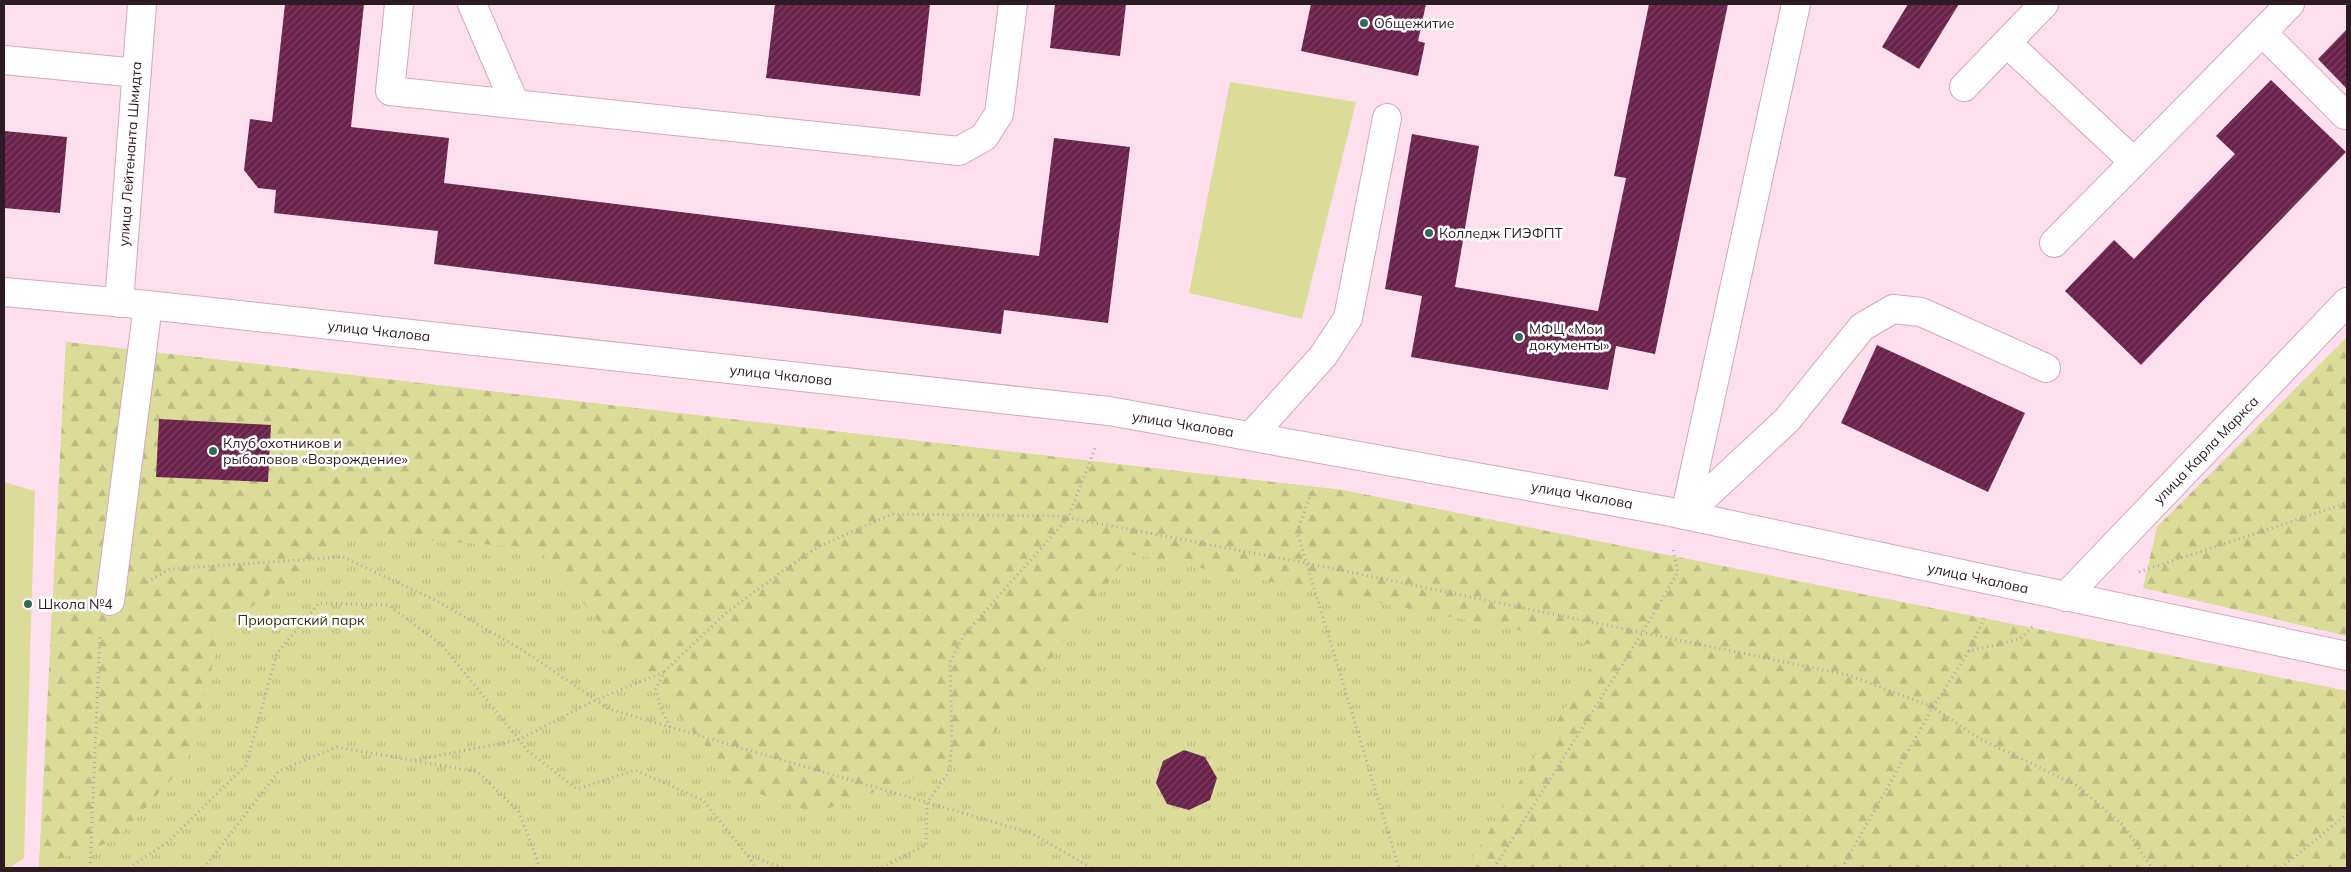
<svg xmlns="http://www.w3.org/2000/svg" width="2351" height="872" viewBox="0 0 2351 872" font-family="Mulish,sans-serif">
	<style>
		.grass { fill: url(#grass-tufts) }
		.forest { fill: url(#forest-firs) }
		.garden { fill: #dbdc98 }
		.building { fill: url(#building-hatch) }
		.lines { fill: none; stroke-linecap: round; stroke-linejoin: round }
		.minor-casing { stroke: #d6a6bd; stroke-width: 30 }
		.major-casing { stroke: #d6a6bd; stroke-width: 30 }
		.path { stroke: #bba0ac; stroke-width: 3; stroke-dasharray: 1 4; stroke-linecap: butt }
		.minor { stroke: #fff; stroke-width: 28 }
		.major { stroke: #fff; stroke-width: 28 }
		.poi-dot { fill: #2f6c58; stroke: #fff; stroke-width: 2 }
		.labels { text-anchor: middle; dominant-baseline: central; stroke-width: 5; stroke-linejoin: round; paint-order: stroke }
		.poi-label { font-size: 14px; fill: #2d1b24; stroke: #fff; text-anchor: start }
		.street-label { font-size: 14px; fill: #2d1b24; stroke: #fff }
		.park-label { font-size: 14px; fill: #35350e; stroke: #fff }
	</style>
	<defs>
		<pattern id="grass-tufts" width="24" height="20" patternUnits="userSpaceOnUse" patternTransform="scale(1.25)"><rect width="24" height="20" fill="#dbdc98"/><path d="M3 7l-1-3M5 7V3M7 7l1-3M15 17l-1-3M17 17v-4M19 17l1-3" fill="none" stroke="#bcbc83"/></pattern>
		<pattern id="forest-firs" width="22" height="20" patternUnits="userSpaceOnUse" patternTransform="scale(1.25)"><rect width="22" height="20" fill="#dbdc98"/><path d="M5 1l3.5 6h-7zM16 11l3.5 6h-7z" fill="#bcbc83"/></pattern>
		<pattern id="building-hatch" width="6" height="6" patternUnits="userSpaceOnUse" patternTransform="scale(1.25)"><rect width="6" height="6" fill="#6a224b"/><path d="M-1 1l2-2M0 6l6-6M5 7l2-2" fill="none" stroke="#7b4162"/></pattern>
	</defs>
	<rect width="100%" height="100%" fill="#fedfed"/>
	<polygon class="grass" points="66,342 1342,490 2347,691 2347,868 39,868"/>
	<g class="forest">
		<polygon points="2347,337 2347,636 2143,588 2157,527"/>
		<polygon points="66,342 1342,490 2347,691 2347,868 1466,868 1603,647 1130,554 977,756 815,813 742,788 612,638 538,548 353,535 222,628 187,762 116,840 39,866"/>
	</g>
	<g class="garden">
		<polygon points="1230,82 1356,102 1302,319 1189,293"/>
		<polygon points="4,482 35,491 24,858 9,868 4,868"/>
	</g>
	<g class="building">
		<polygon points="285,4 364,4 351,127 449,138 444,183 1039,256 1054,138 1130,147 1108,323 1004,310 1001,334 434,264 438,231 274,213 276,190 258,188 244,170 250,119 272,122"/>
		<polygon points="775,4 930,4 920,96 766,78"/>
		<polygon points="1055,4 1126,4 1120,56 1050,48"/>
		<polygon points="1311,4 1426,4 1418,41 1425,43 1418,76 1301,51"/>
		<polygon points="1649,4 1728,4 1655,354 1616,346 1608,390 1411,357 1422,296 1385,289 1412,134 1479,146 1455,287 1598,311 1626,178 1614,176"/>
		<polygon points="1908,4 1959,4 1919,69 1882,47"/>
		<polygon points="2347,29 2347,89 2318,59"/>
		<polygon points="2271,80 2346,152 2141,365 2065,291 2114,240 2134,259 2235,154 2216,136"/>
		<polygon points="4,131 67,137 60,213 4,208"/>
		<polygon points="1877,345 2025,413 1988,492 1841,423"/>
		<polygon points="159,419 271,425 268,482 156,477"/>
		<polygon points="1184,750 1205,757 1217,778 1210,800 1189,810 1167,804 1156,783 1163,761"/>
	</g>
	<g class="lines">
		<g class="minor-casing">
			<g id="minor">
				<polyline points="399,4 390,91 959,151 984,137 999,114 1013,4"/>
				<polyline points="472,4 515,104"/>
				<polyline points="2262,32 2345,115"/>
				<polyline points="2007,43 2134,162"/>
				<polyline points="4,60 137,73"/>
				<polyline points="1964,87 2044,4"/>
				<polyline points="2054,243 2290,4"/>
				<polyline points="119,303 142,4"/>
				<polyline points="1252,435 1323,356 1348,318 1387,118"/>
				<polyline points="1685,515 1796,4"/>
				<polyline points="1685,515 1787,420 1862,327 1893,309 1921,312 2046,368"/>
				<polyline points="2065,597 2347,302"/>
				<polyline points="110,601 148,305"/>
			</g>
		</g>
		<g class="major-casing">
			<polyline id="major" points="4,292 148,305 1109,411 1666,511 2347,656"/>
		</g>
		<g class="path">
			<polyline points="1311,493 1297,532 1399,868"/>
			<polyline points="2139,572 2347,503"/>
			<polyline points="147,582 170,569 343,557 437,601 524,651 609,709 1031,833 1092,868"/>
			<polyline points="1969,651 1985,616"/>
			<polyline points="670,727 660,707 656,689 665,671 726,613 784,570 818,547 892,514 1059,516 1306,563 1848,675 1933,707 1980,739 2076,785 2123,825 2152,868"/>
			<polyline points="415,760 518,740 596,700 664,672"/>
			<polyline points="748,856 756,868"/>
			<polyline points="90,868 100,634"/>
			<polyline points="129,868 169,841 246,765 277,653 319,603 388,605 442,645 528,751 577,789 635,770 703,800 747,855 784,868"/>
			<polyline points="204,868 279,771 337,747 478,772 519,812 540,868"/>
			<polyline points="872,868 882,867 926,845 927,803 949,772 952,741 950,662 964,635 1068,518 1096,446"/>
			<polyline points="1494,868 1642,633 1678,572 1673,549"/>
			<polyline points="1842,868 1933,707 1969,651 2020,639 2033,626"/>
			<polyline points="2281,868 2347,814"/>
		</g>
		<use href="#minor" class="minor"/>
		<use href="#major" class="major"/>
	</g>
	<g class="poi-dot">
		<circle cx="1364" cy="23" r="5"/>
		<circle cx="1429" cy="233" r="5"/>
		<circle cx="1519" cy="337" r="5"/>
		<circle cx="213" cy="451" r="5"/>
		<circle cx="28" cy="604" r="5"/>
	</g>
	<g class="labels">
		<g class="poi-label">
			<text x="1374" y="23">Общежитие</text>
			<text x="1439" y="233">Колледж ГИЭФПТ</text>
			<text x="1529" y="329">МФЦ «Мои<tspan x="1529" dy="16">документы»</tspan></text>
			<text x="223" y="443">Клуб охотников и<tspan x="223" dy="16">рыболовов «Возрождение»</tspan></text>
			<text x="38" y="604">Школа №4</text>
		</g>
		<g class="street-label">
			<text transform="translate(130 154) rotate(-86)">улица Лейтенанта Шмидта</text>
			<text transform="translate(379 331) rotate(6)">улица Чкалова</text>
			<text transform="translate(781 375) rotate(6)">улица Чкалова</text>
			<text transform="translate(1183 424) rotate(9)">улица Чкалова</text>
			<text transform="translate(2206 450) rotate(-46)">улица Карла Маркса</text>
			<text transform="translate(1582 495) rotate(10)">улица Чкалова</text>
			<text transform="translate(1978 578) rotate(12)">улица Чкалова</text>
		</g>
		<g class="park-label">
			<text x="301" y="620">Приоратский парк</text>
		</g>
	</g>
	<rect width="2351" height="872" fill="none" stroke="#2d1b24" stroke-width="10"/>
</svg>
